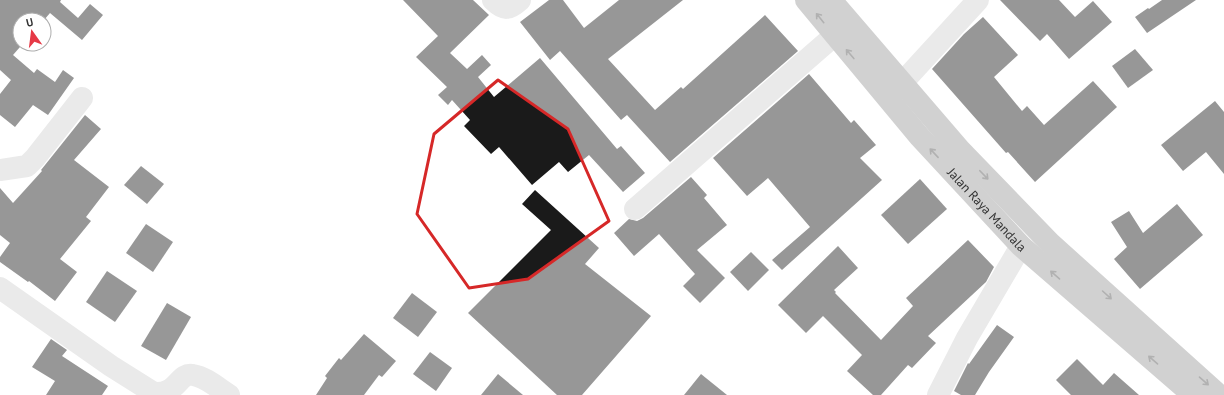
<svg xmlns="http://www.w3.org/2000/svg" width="1224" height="395" viewBox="0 0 1224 395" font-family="'PT Sans',sans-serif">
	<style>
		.building { fill: #1a1a1a }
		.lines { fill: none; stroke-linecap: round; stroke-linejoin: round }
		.minor { stroke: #d0d0d0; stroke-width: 22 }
		.highway { stroke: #9a9a9a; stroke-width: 22 }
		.oneway { stroke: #525252 }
		.marked { fill: none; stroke: #d62828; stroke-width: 3; stroke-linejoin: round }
		.labels { text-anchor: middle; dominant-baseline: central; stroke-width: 4; stroke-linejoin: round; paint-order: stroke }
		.street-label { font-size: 13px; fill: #333; stroke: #fff }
	</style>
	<rect width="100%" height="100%" fill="#fff"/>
	<g class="building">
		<polygon points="0,0 61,0 60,2 78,18 90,4 103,15 82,40 50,13 44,20 20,20 20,47 13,55 34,73 37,69 55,82 63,70 74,78 48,115 33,105 15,127 0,115 0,94 11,80 0,70"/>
		<polygon points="403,0 473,0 489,15 450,53 467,69 482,55 491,65 478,77 494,97 540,58 617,149 621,146 645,173 623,192 589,155 568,172 559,162 532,185 499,147 491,154 464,126 470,120 452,100 448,105 438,95 447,87 416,57 438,36"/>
		<polygon points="549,0 563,0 584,28 619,0 683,0 608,59 655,110 681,87 683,89 765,15 798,51 670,162 627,115 621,120 560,51 550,60 520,22"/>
		<polygon points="1000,0 1059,0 1075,17 1093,1 1112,22 1069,59 1047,34 1040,41"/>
		<polygon points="1162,0 1196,0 1147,33 1135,17 1148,8 1149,9"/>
		<polygon points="983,17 1018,55 994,77 1022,111 1027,106 1044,125 1093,81 1117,107 1035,182 1008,152 1006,153 932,69 964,34"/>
		<polygon points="1135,49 1153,70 1128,88 1112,66"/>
		<polygon points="809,74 851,123 854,120 876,145 860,158 882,180 782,270 772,260 810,227 768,178 747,196 713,158"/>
		<polygon points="1215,101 1224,112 1224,174 1206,152 1183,171 1161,145"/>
		<polygon points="85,115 101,129 74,160 109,187 86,217 91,221 60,259 77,272 55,301 29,281 28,282 0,262 0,257 10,243 0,235 0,188 13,203 42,171 41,170"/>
		<polygon points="141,166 164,184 147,204 124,185"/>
		<polygon points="691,177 707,195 704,198 727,225 697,250 725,278 700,303 683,286 695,274 659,234 634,256 614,233 629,219 637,221 643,218"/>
		<polygon points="920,179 947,209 908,244 881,215"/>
		<polygon points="535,190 599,248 585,264 651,316 582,395 557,395 468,313 551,230 522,204"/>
		<polygon points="1177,204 1203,235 1140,289 1114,259 1127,247 1111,222 1129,211 1143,233"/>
		<polygon points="146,224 173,242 153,272 126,253"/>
		<polygon points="968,240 994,267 986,282 928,336 936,343 912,368 908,365 881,395 873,395 847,371 862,355 823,316 806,333 778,305 838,246 858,268 834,290 836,292 835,293 881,340 913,306 906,298"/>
		<polygon points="751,252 769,270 748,291 730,272"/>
		<polygon points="107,271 137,291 115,322 86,302"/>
		<polygon points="412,293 437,312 418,337 393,318"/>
		<polygon points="167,303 191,317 166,360 141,346"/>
		<polygon points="997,325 1014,337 989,372 975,395 961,395 954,391 968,363 969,364"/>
		<polygon points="364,334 396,361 382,377 379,375 364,395 316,395 327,378 325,376 339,358 341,360"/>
		<polygon points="51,339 67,350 62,356 108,386 102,395 46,395 55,381 32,367"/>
		<polygon points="430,352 452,368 436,391 413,374"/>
		<polygon points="1077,359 1103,385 1114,373 1139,395 1071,395 1056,380"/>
		<polygon points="498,374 523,395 481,395"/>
		<polygon points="701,374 727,395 684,395"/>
	</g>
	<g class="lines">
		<g class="minor">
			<path d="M 493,0 C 504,11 509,10 520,0"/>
			<polyline points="902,83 978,0"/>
			<polyline points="0,170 27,166 35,158 82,98"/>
			<polyline points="635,209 835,35"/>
			<path d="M 0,288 L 111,366 L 154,393 C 178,395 178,372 193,375 C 206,377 218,388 229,395"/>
			<polyline points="938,395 967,338 1021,246"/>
		</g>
		<g class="highway">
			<path id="s1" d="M 806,0 L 919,136 L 1021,246 L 1193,395"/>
			<polyline points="831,0 960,150 1050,243 1219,395"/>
		</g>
	</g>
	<defs><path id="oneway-shaft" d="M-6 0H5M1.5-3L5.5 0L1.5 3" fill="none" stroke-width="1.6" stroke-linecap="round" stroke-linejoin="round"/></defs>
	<g class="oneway">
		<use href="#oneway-shaft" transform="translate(820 18) rotate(-129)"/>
		<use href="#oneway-shaft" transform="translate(850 54) rotate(-130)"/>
		<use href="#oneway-shaft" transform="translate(934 153) rotate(-133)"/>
		<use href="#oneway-shaft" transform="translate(984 175) rotate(46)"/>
		<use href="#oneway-shaft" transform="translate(1055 275) rotate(-139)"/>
		<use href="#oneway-shaft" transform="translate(1107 295) rotate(42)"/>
		<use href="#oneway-shaft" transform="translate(1153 360) rotate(-139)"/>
		<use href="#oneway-shaft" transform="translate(1204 381) rotate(41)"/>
	</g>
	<path d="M0 0H1224V395H0ZM 498,80 L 568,129 L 609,221 L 528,279 L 469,288 L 417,214 L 434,134 Z" fill="#fff" fill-opacity=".55" fill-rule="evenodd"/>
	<path class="marked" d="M 498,80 L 568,129 L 609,221 L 528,279 L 469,288 L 417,214 L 434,134 Z"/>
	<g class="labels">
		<g class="street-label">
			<text stroke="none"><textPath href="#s1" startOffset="277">Jalan Raya Mandala</textPath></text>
		</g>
	</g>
	<g transform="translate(32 32) rotate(346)"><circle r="19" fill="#ffffff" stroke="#adadad"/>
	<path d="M0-3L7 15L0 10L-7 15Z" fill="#e63946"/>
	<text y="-6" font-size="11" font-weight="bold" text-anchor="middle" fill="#333333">U</text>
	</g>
</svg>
